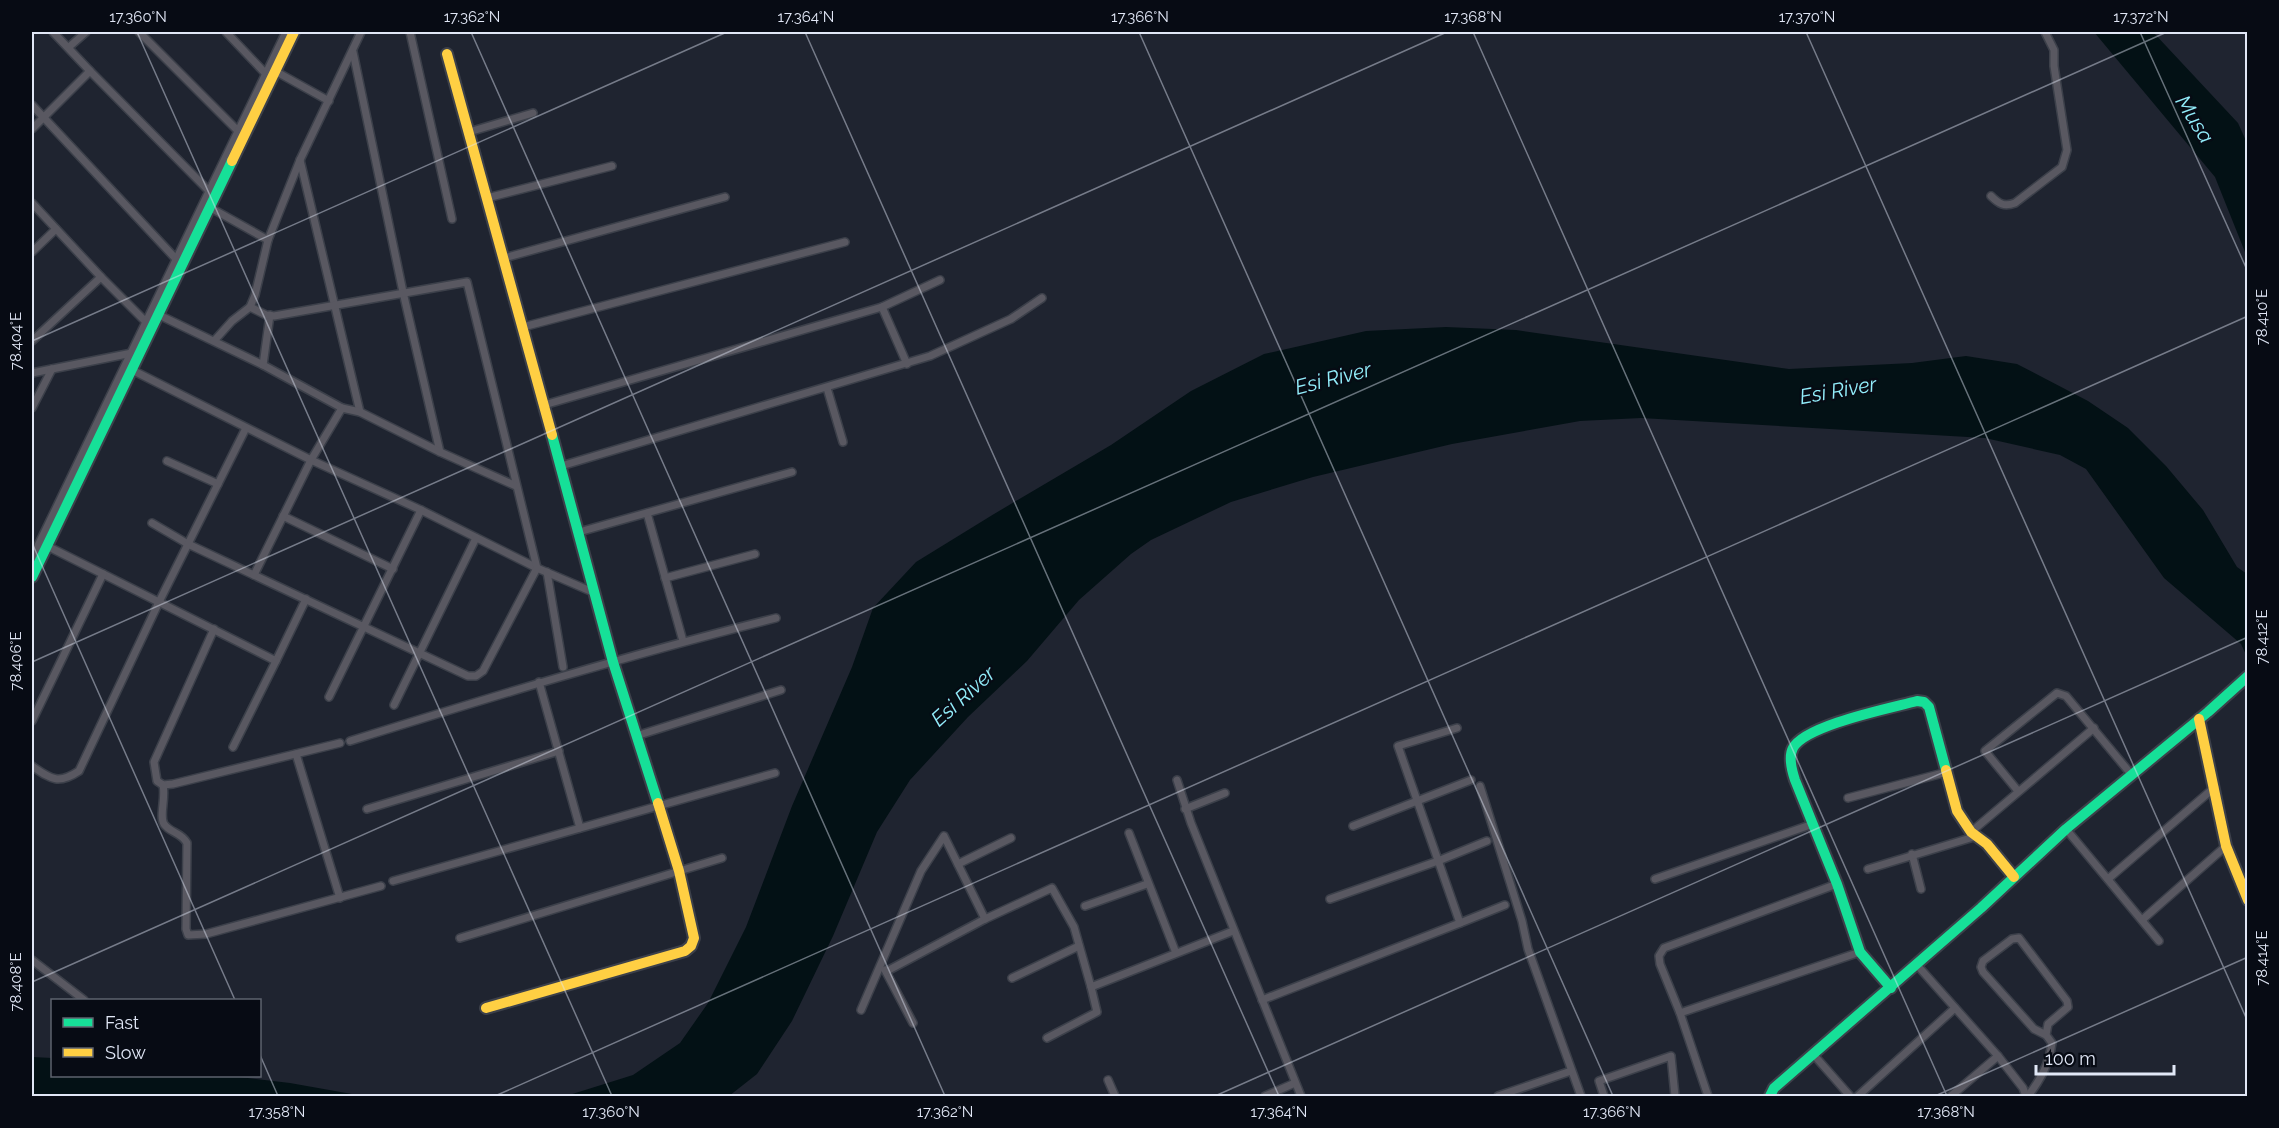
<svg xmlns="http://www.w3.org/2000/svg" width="2279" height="1128" viewBox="0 0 2279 1128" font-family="Raleway,sans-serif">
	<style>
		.water { fill: #031115 }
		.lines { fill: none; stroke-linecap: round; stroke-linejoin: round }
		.street-casing { stroke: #3c404a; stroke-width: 10 }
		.fast-casing { stroke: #3c404a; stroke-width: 14 }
		.slow-casing { stroke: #3c404a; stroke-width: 14 }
		.street { stroke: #595861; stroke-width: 7 }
		.fast { stroke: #16e098; stroke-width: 10 }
		.slow { stroke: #ffcf43; stroke-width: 10 }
		.ticks { fill: none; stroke: #e1e7f6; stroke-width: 1.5; stroke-opacity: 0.45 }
		.labels { text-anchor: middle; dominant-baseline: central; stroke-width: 4.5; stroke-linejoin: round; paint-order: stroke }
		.water-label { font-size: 21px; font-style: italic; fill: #92eefb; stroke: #070b14 }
		.neatline { fill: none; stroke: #e1e7f6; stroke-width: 2 }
		.ticks-label { font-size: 15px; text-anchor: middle; fill: #e1e7f6 }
	</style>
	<rect width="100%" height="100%" fill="#1f2430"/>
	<g class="water">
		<polygon points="2094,32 2153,32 2238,123 2247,143 2247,257 2215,177"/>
		<polygon points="1446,327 1516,330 1789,369 1912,363 1966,356 2017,364 2088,401 2128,428 2166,466 2203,510 2237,567 2247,574 2247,657 2241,644 2164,578 2086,469 2060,455 1985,438 1641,418 1580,421 1452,444 1313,477 1231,502 1151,540 1131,554 1079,600 1027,661 968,717 910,780 877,832 833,936 792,1021 757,1074 729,1096 566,1096 633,1075 680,1043 708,1003 746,927 792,806 852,667 873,608 916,562 994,514 1111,445 1191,391 1264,354 1366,331"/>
		<polygon points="32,1057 52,1058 52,1076 231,1076 290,1083 363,1096 32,1096"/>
	</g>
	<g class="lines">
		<g class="street-casing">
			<g id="street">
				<polyline points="139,32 238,131"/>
				<polyline points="226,32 266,74"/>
				<polyline points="410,32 452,219"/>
				<polyline points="69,47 86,32"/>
				<polyline points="353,52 403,292 440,452"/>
				<polyline points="90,71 209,191"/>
				<polyline points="275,71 329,101"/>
				<polyline points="32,105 176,259"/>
				<polyline points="32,129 90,71 53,32"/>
				<polyline points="469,132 533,113"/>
				<polyline points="300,160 360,412"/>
				<path d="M 1991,196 C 1999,204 2004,207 2015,203 L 2062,167 L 2067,150 L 2054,66 L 2054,50 L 2045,32"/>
				<polyline points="487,198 612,166"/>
				<polyline points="32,203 101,277 147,323"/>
				<polyline points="209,207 268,240"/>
				<polyline points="32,252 56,229"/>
				<polyline points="504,258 725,197"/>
				<polyline points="882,307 907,364"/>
				<polyline points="159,315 263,365 342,408"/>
				<polyline points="523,327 845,242"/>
				<polyline points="32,341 101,277"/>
				<polyline points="214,341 232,321 250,307 255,295 268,240 300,160 361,32"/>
				<polyline points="263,365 270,315"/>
				<polyline points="130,369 311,460 421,510 537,568 595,593"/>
				<polyline points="32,373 132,353"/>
				<polyline points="827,388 843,442"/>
				<polyline points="544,405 882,307 940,280"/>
				<polyline points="32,408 52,369"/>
				<polyline points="167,461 218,484"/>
				<polyline points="561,466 930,356 1011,319 1042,298"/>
				<polyline points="647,513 683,641"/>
				<polyline points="283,516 393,569"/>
				<polyline points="152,523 188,544 468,676 476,676 483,671 537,568 467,282 274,316 266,315 250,307"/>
				<polyline points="579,532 792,472"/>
				<polyline points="32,558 286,32"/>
				<polyline points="547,572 563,667"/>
				<polyline points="103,574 276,661 306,599"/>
				<polyline points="254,575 311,460 342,408 360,412 440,452 516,486"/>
				<polyline points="665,578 755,554"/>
				<polyline points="214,629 154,762 157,781 163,785 173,784 340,743"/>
				<polyline points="539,682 580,828"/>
				<polyline points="329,697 421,510"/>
				<polyline points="394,705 476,538"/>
				<polyline points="32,721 103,574 47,546"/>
				<polyline points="636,736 781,690"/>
				<path d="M 350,741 C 491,697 632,654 776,618"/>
				<polyline points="233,747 276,661"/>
				<polyline points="296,754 340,898"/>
				<path d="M 32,766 C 51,779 58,785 79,771 L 159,602 L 246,428"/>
				<polyline points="1177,780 1191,823 1301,1096"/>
				<path d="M 163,785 C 166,798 159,816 164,824 C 170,833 181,832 187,843 L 186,929 L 188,935 L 206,934 L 381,886"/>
				<polyline points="1480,786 1522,921 1528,949 1581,1096"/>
				<polyline points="2018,791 1985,751 2057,693 2066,696 2131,774"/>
				<polyline points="1848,798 1947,772"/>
				<polyline points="367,809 559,751"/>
				<polyline points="1185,809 1225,793"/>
				<polyline points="1353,826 1471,780"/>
				<polyline points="2066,829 2159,941"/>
				<polyline points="1971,832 2094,728"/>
				<polyline points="1129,833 1176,953"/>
				<polyline points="1912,854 1921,889"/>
				<polyline points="958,864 1011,838"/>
				<polyline points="1868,869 1977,836"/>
				<polyline points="1655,879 1813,824"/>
				<polyline points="2108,879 2215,787"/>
				<polyline points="393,881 775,773"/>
				<polyline points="1330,899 1438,861 1487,841"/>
				<polyline points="1085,906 1147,884"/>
				<polyline points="2142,920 2226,846"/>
				<polyline points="1460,923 1505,905"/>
				<polyline points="460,938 722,858"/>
				<polyline points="32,960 84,1000"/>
				<polyline points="1917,965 1998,1056 2023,1088 2026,1096"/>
				<polyline points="885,970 913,1023"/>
				<polyline points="887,971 985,919 1052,888 1074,927 1091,987 1233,931"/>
				<polyline points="1012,978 1079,946"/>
				<polyline points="1262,1000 1460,923 1398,746 1457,728"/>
				<polyline points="861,1010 921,871 944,836 985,919"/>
				<polyline points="1680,1013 1860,952"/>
				<polyline points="1047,1038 1097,1012 1091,987"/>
				<polyline points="1813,1054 1850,1096"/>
				<polyline points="1108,1080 1115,1096"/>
				<polyline points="1265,1096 1295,1083"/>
				<polyline points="1498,1096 1571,1071"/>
				<polyline points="1604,1096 1599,1081 1671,1056 1675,1096"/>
				<polyline points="1708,1096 1680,1013 1660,964 1659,956 1664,948 1837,884"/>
				<polyline points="1858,1096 1955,1008"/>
				<polyline points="1951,1096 1998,1056"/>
				<path d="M 2028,1096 C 2041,1079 2049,1064 2052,1043 L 2046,1035 L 2048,1024 L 2068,1007 L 2067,1001 L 2019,938 L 2012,939 L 1983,961 L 1981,967 L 1983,972 L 2034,1029 L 2046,1035"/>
			</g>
		</g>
		<g class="fast-casing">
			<g id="fast">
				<polyline points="552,435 613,662 658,803"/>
				<polyline points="32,577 232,161"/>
				<path d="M 1891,988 L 1860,952 L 1837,884 L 1795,780 C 1792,771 1788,757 1793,748 C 1805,725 1891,708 1917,701 L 1924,702 L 1929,707 L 1946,770"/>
				<polyline points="1770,1096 1774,1088 1981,908 2066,829 2208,712 2248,676"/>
			</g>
		</g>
		<g class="slow-casing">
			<g id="slow">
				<polyline points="447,54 552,435"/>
				<polyline points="232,161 294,32"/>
				<polyline points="2199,719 2226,846 2248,900"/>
				<polyline points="1946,770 1957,811 1971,832 1987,844 2014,877"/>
				<polyline points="486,1008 685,951 691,946 694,938 679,871 658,803"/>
			</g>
		</g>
		<use href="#street" class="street"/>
		<use href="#fast" class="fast"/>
		<use href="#slow" class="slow"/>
	</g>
	<path class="ticks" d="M 137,32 L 612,1096M 471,32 L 945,1096M 805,32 L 1279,1096M 1139,32 L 1613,1096M 1473,32 L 1947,1096M 1806,32 L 2248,1022M 2140,32 L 2248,272M 32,341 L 727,32M 32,543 L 235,1000M 32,662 L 1447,32M 32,982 L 2167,32M 260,1055 L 278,1096M 495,1096 L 2248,316M 1215,1096 L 2248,637M 1935,1096 L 2248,957"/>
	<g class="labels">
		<g class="water-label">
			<text transform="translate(2195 119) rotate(58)">Musa</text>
			<text transform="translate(1333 378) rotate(-14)">Esi River</text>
			<text transform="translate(1838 390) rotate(-10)">Esi River</text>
			<text transform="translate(963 696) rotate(-42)">Esi River</text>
		</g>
	</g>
	<rect width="2279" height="1128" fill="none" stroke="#070b14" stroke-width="66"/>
	<rect x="51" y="999" width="210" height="78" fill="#070b14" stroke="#5e636e" stroke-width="1.5"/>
	<rect x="63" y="1018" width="30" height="9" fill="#16e098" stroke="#5e636e" stroke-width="1.5"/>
	<text x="105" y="1029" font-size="18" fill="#e1e7f6">Fast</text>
	<rect x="63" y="1048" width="30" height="9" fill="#ffcf43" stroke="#5e636e" stroke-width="1.5"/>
	<text x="105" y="1059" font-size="18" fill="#e1e7f6">Slow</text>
	<path d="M2036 1065v9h138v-9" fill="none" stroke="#e1e7f6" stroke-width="3"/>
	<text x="2045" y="1065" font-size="18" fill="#e1e7f6" stroke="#070b14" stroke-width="4.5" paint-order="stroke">100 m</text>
	<rect x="33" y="33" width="2213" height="1062" class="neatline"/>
	<g class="ticks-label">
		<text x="138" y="22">17.360°N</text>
		<text x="472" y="22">17.362°N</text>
		<text x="806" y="22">17.364°N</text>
		<text x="1140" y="22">17.366°N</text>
		<text x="1473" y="22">17.368°N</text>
		<text x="1807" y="22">17.370°N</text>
		<text x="2141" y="22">17.372°N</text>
		<text transform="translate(2262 317) rotate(-90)" y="5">78.410°E</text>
		<text transform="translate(16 341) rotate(-90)" y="5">78.404°E</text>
		<text transform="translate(2262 637) rotate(-90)" y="5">78.412°E</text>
		<text transform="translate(16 661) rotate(-90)" y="5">78.406°E</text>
		<text transform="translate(2262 958) rotate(-90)" y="5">78.414°E</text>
		<text transform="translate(16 982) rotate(-90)" y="5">78.408°E</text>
		<text x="277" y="1117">17.358°N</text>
		<text x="611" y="1117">17.360°N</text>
		<text x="945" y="1117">17.362°N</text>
		<text x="1279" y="1117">17.364°N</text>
		<text x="1612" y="1117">17.366°N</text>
		<text x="1946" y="1117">17.368°N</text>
	</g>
</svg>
